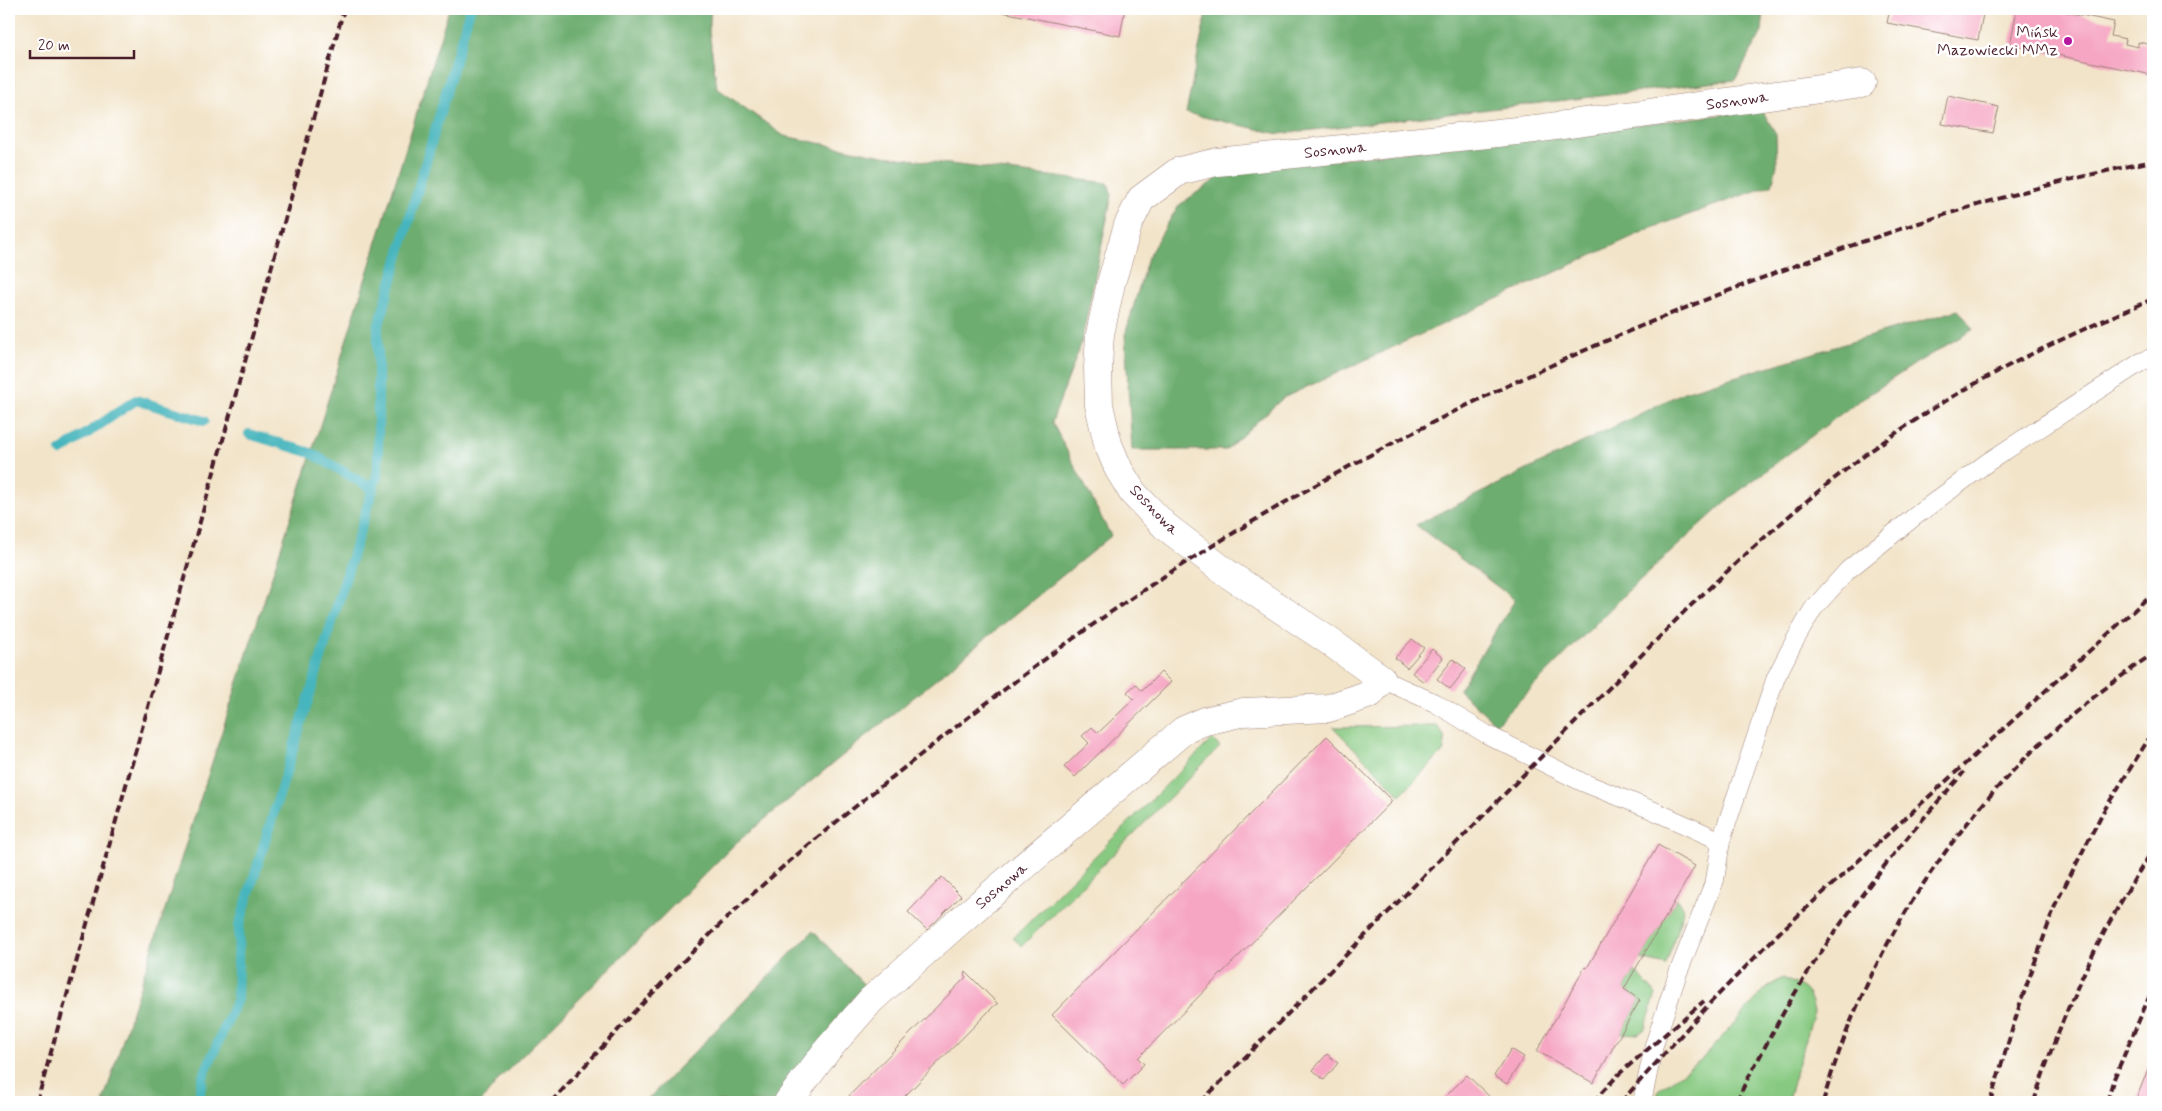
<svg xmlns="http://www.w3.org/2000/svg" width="2162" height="1111" viewBox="0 0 2162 1111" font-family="Mynerve,sans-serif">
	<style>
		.green { fill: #87c981; stroke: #687456 }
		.forest { fill: #6dad6f; stroke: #5c664d }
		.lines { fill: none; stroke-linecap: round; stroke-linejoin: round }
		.stream { stroke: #46b5bd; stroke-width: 10 }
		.building { fill: #f6a5c2 }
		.lane-casing { stroke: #9e827a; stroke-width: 19 }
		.street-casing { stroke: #9e827a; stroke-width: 29 }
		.lane { stroke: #fff; stroke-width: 18 }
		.street { stroke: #fff; stroke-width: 28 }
		.rail { stroke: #4a1f2b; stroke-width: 4; stroke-dasharray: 8 4; stroke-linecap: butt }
		.poi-dot { fill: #b5179e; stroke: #fff; stroke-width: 2 }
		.labels { text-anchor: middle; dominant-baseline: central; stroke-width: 5; stroke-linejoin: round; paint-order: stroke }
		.poi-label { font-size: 16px; fill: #4a1f2b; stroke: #fff; text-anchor: end }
		.street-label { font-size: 16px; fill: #4a1f2b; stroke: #fff }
	</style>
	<rect width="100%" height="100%" fill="#fff"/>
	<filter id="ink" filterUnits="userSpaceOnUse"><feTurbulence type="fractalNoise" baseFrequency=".02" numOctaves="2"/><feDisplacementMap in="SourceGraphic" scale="10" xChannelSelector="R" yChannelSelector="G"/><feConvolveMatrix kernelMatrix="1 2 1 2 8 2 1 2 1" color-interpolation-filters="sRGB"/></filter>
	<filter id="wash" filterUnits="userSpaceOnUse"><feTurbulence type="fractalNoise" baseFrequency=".0096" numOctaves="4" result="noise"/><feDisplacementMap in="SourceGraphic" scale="20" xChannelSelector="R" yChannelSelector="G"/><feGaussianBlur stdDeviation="1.12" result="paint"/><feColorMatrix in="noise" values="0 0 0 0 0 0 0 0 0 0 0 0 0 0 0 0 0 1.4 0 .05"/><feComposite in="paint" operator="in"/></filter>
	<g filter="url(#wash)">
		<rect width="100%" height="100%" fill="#f2e4c9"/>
		<g class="green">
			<path d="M 1437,726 C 1445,735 1447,740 1443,752 L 1400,795 L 1333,727 Z"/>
			<polygon points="1212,739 1220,747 1022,946 1013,938"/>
			<polygon points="1676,899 1684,908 1666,965 1641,959"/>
			<polygon points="1635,971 1656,994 1645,1029 1638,1034 1621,1033 1640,1000 1624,989"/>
			<path d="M 1783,978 C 1803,988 1810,988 1814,1012 L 1787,1102 L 1655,1102 L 1658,1090 L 1702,1059 L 1767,987 Z"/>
		</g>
		<g class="forest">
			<polygon points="449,9 711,9 709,31 717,88 784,136 883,156 1108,183 1112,195 1081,344 1052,422 1111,536 737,842 500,1078 481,1102 103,1102 314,445"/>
			<polygon points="1207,9 1764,9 1762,32 1735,80 1279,134 1186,113"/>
			<polygon points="1762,110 1776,134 1777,165 1772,185 1649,229 1283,398 1226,450 1132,450 1125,335 1148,257 1178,206 1226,172"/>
			<polygon points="1958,310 1974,329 1918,362 1850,407 1730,498 1628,591 1496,724 1459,690 1515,600 1416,525 1684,392"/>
			<polygon points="813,931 868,989 776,1102 645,1102"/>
		</g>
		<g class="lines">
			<g class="stream">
				<polyline points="249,434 311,453 373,489"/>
				<polyline points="61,451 136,400 204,421"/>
				<polyline points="198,1102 203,1077 237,999 239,926 378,472 378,328 470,9"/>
			</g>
		</g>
		<g id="blocks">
			<g class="building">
				<polygon points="988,9 1125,9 1120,36"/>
				<polygon points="1890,9 1984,9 1978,40 1887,23"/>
				<polygon points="2017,9 2052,9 2114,22 2111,36 2126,39 2125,44 2138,47 2138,42 2153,45 2152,75 2010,45"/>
				<polygon points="1948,96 1999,107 1993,133 1942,124"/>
				<polygon points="1412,639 1424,648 1407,668 1395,658"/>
				<polygon points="1432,649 1443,658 1424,682 1412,673"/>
				<polygon points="1453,659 1466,669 1450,689 1437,679"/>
				<polygon points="1161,672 1171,682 1075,777 1064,767 1089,743 1082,736 1092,727 1098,733 1134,699 1127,692 1136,684 1142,691"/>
				<polygon points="1327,736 1392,801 1138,1058 1144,1064 1123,1085 1052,1015"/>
				<polygon points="1658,845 1695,866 1624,989 1640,1000 1593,1083 1537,1051 1585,967 1587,968"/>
				<polygon points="942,877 961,896 927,930 908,912"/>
				<polygon points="966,972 998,1004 995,1005 899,1102 843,1102 966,977 964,974"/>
				<polygon points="1511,1049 1524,1057 1507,1084 1494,1076"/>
				<polygon points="1327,1054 1338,1063 1324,1080 1313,1070"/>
				<polygon points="2153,1056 2153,1102 2135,1102 2139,1092"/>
				<polygon points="1467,1075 1495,1102 1440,1102"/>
			</g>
		</g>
	</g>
	<g filter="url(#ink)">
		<use href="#blocks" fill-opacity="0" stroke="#9e827a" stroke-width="1"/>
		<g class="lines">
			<g class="lane-casing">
				<g id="lane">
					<polyline points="1382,679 1435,703 1486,734 1582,782 1652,810 1721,841"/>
					<polyline points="1642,1102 1654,1045 1678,973 1715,880 1721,841 1776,677 1794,642 1813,609 1848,570 1918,514 1988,462 2141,362 2153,357"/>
				</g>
			</g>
			<g class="street-casing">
				<g id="street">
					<path id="s1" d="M 788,1102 L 828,1049 L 871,1000 L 954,926 L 1184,730 L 1205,721 L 1244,712 L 1329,708 L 1370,694 L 1382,679 L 1326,639 L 1228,574 L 1165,526 L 1133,493 L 1119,470 L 1108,444 L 1099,405 L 1098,367 L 1100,334 L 1111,283 L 1128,225 L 1141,199 L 1179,171 L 1217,162 L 1535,129 L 1862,83"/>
				</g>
			</g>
			<use href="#lane" class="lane"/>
			<use href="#street" class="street"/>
			<g class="rail">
				<polyline points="37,1102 344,9"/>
				<path d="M 551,1102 C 618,1031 683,957 756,891 C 805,846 857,805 909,764 C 1003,689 1099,616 1201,553 C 1387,437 1584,343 1789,268 C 1908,224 2029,186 2153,161"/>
				<path d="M 1201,1102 L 1687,609 C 1759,541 1831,475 1914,421 C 1989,371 2071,334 2153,299"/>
				<polyline points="1593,1102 1619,1074 1704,1001"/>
				<polyline points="1621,1102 1710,1003 1780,932 2153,593"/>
				<path d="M 1737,1102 C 1745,1081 1758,1061 1768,1041 C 1820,942 1890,855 1964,772"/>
				<path d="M 1823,1102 C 1869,940 1971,789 2107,687 C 2122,676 2137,664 2153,654"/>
				<polyline points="1990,1102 2020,1004 2056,903 2103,812 2153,732"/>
				<path d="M 2034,1102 C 2060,1016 2103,925 2153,850"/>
				<polyline points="2107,1102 2113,1081 2153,988"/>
			</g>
		</g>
	</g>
	<circle class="poi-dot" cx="2068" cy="41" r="5"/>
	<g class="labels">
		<g class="poi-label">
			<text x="2058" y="32">Mińsk<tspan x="2058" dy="18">Mazowiecki MMz</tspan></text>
		</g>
		<g class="street-label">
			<text stroke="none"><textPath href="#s1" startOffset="1985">Sosnowa</textPath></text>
			<text stroke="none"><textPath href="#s1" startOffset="1580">Sosnowa</textPath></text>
			<text transform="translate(1154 510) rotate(46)">Sosnowa</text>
			<text stroke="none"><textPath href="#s1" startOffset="305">Sosnowa</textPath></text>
		</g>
	</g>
	<rect width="2162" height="1111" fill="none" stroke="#fff" stroke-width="30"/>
	<path d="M30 50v8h104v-8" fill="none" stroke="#4a1f2b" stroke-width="2.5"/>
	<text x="38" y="50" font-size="15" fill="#4a1f2b" stroke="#ffffff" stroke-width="4" paint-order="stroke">20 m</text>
</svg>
